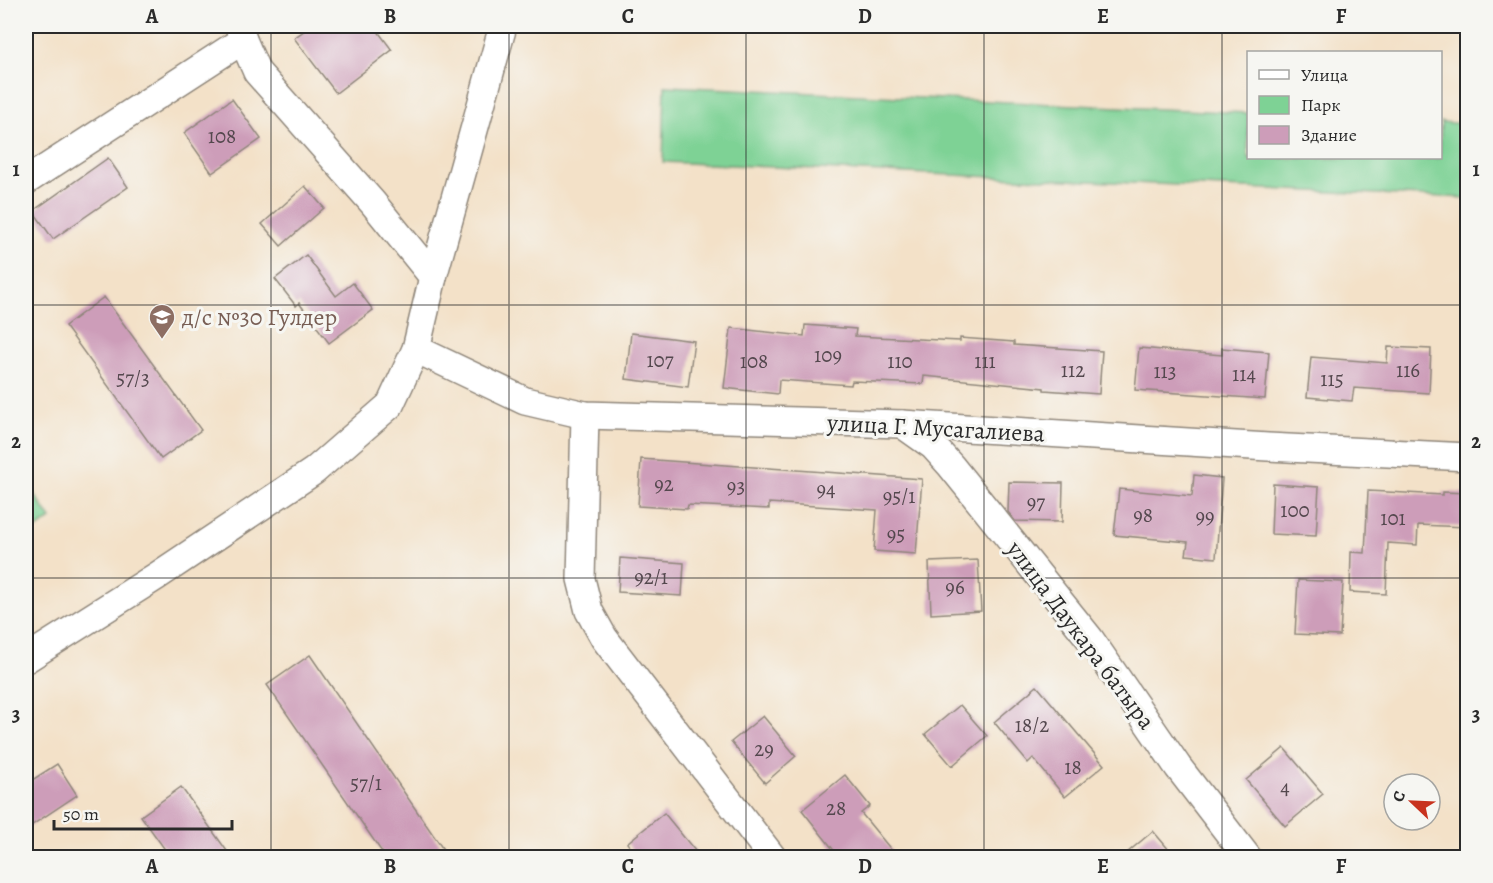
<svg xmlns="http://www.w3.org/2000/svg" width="1493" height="883" viewBox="0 0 1493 883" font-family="Alegreya,serif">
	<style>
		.green { fill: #7ed295; stroke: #547e60; stroke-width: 1.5 }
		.building { fill: #cd9db9 }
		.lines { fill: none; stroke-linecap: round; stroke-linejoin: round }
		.minor-casing { stroke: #8f867a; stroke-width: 30 }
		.minor { stroke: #fff; stroke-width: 27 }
		.grid { fill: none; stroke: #2b2b2b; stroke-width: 1.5; stroke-opacity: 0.55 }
		.labels { text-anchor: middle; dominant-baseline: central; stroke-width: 6; stroke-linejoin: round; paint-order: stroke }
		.number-label { font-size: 21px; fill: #54484e }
		.education-label { font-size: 24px; fill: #785e54; stroke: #f6f6f2; text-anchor: start }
		.street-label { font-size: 24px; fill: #2b2b2b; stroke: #f6f6f2 }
		.neatline { fill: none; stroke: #2b2b2b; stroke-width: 2 }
		.grid-label { font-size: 20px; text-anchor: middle; font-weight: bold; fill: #2b2b2b }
	</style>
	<rect width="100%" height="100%" fill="#f6f6f2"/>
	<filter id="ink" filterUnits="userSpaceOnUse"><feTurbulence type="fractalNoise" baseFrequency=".0167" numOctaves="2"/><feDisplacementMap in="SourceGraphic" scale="12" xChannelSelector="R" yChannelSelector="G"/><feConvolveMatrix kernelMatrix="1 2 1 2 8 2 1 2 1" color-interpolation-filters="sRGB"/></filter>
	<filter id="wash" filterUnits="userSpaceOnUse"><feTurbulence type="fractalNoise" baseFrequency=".008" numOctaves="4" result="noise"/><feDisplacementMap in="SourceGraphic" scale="24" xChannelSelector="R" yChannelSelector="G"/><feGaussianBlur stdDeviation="1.35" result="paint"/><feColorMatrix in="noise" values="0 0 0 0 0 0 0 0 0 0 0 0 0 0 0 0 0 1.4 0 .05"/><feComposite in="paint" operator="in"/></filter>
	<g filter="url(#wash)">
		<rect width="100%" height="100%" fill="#f3e1c8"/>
		<g class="green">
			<polygon points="665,86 1248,113 1248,158 1440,158 1441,122 1467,124 1467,198 663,162"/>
			<polygon points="26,482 51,519 26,536"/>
		</g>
		<g id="blocks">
			<g class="building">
				<polygon points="311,26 374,26 392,50 336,93 294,38"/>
				<polygon points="232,99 261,139 212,173 184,133"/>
				<polygon points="108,158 128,187 53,239 33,211"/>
				<polygon points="305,186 324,208 281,246 262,224"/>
				<polygon points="306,255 336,296 353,283 373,310 329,343 299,303 296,306 275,279"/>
				<polygon points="104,297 201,430 161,459 65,326"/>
				<polygon points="805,325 856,329 855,336 960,341 960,338 1014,342 1014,345 1102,351 1099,394 1044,390 1044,388 924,376 923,384 852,381 851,385 779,380 778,394 724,388 731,328 804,336"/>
				<polygon points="631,333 694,341 688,387 626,379"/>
				<polygon points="1388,347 1431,349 1429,393 1354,388 1352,401 1307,397 1311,357 1387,363"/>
				<polygon points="1139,348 1222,355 1222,348 1269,352 1265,399 1135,390"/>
				<polygon points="641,459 922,479 916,554 874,551 877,510 769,503 769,509 688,505 687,509 638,506"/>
				<polygon points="1194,475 1222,478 1216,558 1186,555 1188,542 1114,535 1119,489 1192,496"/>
				<polygon points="1009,482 1063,483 1062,522 1015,521 1008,512"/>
				<polygon points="1273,484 1319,487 1316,536 1271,534"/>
				<polygon points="1368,491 1443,495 1443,492 1467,493 1467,527 1418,525 1417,545 1388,543 1386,594 1350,592 1351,552 1365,553"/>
				<polygon points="620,558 684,563 682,596 618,592"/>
				<polygon points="978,560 981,611 931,614 929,562"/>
				<polygon points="1298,580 1343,582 1340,636 1295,634"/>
				<polygon points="310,655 449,858 386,858 267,685"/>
				<polygon points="1037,686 1104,765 1065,797 1033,758 1028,763 994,722"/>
				<polygon points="960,705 987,736 952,766 925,734"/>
				<polygon points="763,716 796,756 765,783 731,742"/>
				<polygon points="1284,748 1323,794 1285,826 1246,780"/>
				<polygon points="57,764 77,795 26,829 26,784"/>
				<polygon points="845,775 870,806 861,813 898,858 840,858 802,810"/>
				<polygon points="181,787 232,858 171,858 141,816"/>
				<polygon points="664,813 701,858 638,858 627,843"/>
				<polygon points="1153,831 1176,858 1121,858"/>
			</g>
		</g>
	</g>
	<g filter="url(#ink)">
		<use href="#blocks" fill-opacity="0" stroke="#8f867a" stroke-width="1.5"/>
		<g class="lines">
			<g class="minor-casing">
				<g id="minor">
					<polyline points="239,26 243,40 257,72 373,203 433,277"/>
					<polyline points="26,181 243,40"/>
					<polyline points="416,349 525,401 585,415 902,424 1268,447 1468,457"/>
					<polyline points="585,415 581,579 589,611 604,638 773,858"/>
					<polyline points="902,424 933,446 951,466 1090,639 1178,767 1248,858"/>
					<polyline points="26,659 157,576 314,471 390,405 416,349 433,277 503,26"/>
				</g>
			</g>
			<use href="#minor" class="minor"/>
		</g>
	</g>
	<path class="grid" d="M 271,26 L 271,858M 509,26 L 509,858M 746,26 L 746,858M 984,26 L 984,858M 1222,26 L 1222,858M 26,305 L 1468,305M 26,578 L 1468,578"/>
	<defs>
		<g id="school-pin" transform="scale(1.35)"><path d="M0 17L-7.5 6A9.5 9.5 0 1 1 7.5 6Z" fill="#8d6e63" stroke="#f6f6f2"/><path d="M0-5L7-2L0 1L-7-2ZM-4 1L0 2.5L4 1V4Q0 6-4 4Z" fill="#fff"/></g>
	</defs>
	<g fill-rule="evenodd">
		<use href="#school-pin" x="162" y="317"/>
	</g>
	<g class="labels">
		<g class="number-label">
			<text x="222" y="136">108</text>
			<text x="828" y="355">109</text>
			<text x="660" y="360">107</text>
			<text x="754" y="361">108</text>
			<text x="900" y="361">110</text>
			<text x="985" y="361">111</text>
			<text x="1073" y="370">112</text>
			<text x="1408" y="370">116</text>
			<text x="1165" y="371">113</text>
			<text x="1244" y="374">114</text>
			<text x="133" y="378">57/3</text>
			<text x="1332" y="379">115</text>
			<text x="664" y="484">92</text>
			<text x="736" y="486">93</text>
			<text x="826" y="489">94</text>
			<text x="899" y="496">95/1</text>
			<text x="1036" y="502">97</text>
			<text x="1295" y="510">100</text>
			<text x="1143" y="515">98</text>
			<text x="1205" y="516">99</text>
			<text x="1393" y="518">101</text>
			<text x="896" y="534">95</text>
			<text x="651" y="577">92/1</text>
			<text x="955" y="587">96</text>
			<text x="1032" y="725">18/2</text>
			<text x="764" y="749">29</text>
			<text x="1073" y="767">18</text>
			<text x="366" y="783">57/1</text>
			<text x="1285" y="787">4</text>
			<text x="836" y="808">28</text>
		</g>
		<g class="education-label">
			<text x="182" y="317">д/с №30 Гулдер</text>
		</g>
		<g class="street-label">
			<text transform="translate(936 428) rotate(3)">улица Г. Мусагалиева</text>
			<text transform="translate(1081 635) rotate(53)">улица Даукара батыра</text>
		</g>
	</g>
	<rect width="1493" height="883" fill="none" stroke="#f6f6f2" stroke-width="66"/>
	<rect x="1247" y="51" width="195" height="108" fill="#f6f6f2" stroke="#a5a5a2" stroke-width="1.5"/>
	<rect x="1259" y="70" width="30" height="9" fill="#ffffff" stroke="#a5a5a2" stroke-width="1.5"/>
	<text x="1301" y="81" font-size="18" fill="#2b2b2b">Улица</text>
	<rect x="1259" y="96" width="30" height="18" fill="#7ed295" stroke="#a5a5a2" stroke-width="1.5"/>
	<text x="1301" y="111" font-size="18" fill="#2b2b2b">Парк</text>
	<rect x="1259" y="126" width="30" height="18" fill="#cd9db9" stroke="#a5a5a2" stroke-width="1.5"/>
	<text x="1301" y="141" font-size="18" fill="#2b2b2b">Здание</text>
	<g transform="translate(1412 802) rotate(293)"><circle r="28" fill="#f6f6f2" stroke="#a5a5a2" stroke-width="1.5"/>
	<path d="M0-4.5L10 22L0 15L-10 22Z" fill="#c8321e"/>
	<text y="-9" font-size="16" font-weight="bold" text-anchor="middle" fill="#2b2b2b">С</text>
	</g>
	<path d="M54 820v9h178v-9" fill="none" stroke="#2b2b2b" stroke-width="3"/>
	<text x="63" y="820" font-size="18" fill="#2b2b2b" stroke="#f6f6f2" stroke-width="4.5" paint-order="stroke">50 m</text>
	<rect x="33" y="33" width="1427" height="817" class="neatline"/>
	<g class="grid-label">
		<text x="152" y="23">A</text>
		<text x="390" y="23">B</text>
		<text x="628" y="23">C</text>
		<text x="865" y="23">D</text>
		<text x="1103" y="23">E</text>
		<text x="1341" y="23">F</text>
		<text x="16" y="176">1</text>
		<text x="1476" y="176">1</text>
		<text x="16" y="448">2</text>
		<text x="1476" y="448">2</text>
		<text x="16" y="721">3</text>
		<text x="1476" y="721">3</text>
		<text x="152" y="873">A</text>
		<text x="390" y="873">B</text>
		<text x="628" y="873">C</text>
		<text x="865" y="873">D</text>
		<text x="1103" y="873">E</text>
		<text x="1341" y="873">F</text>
	</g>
</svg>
